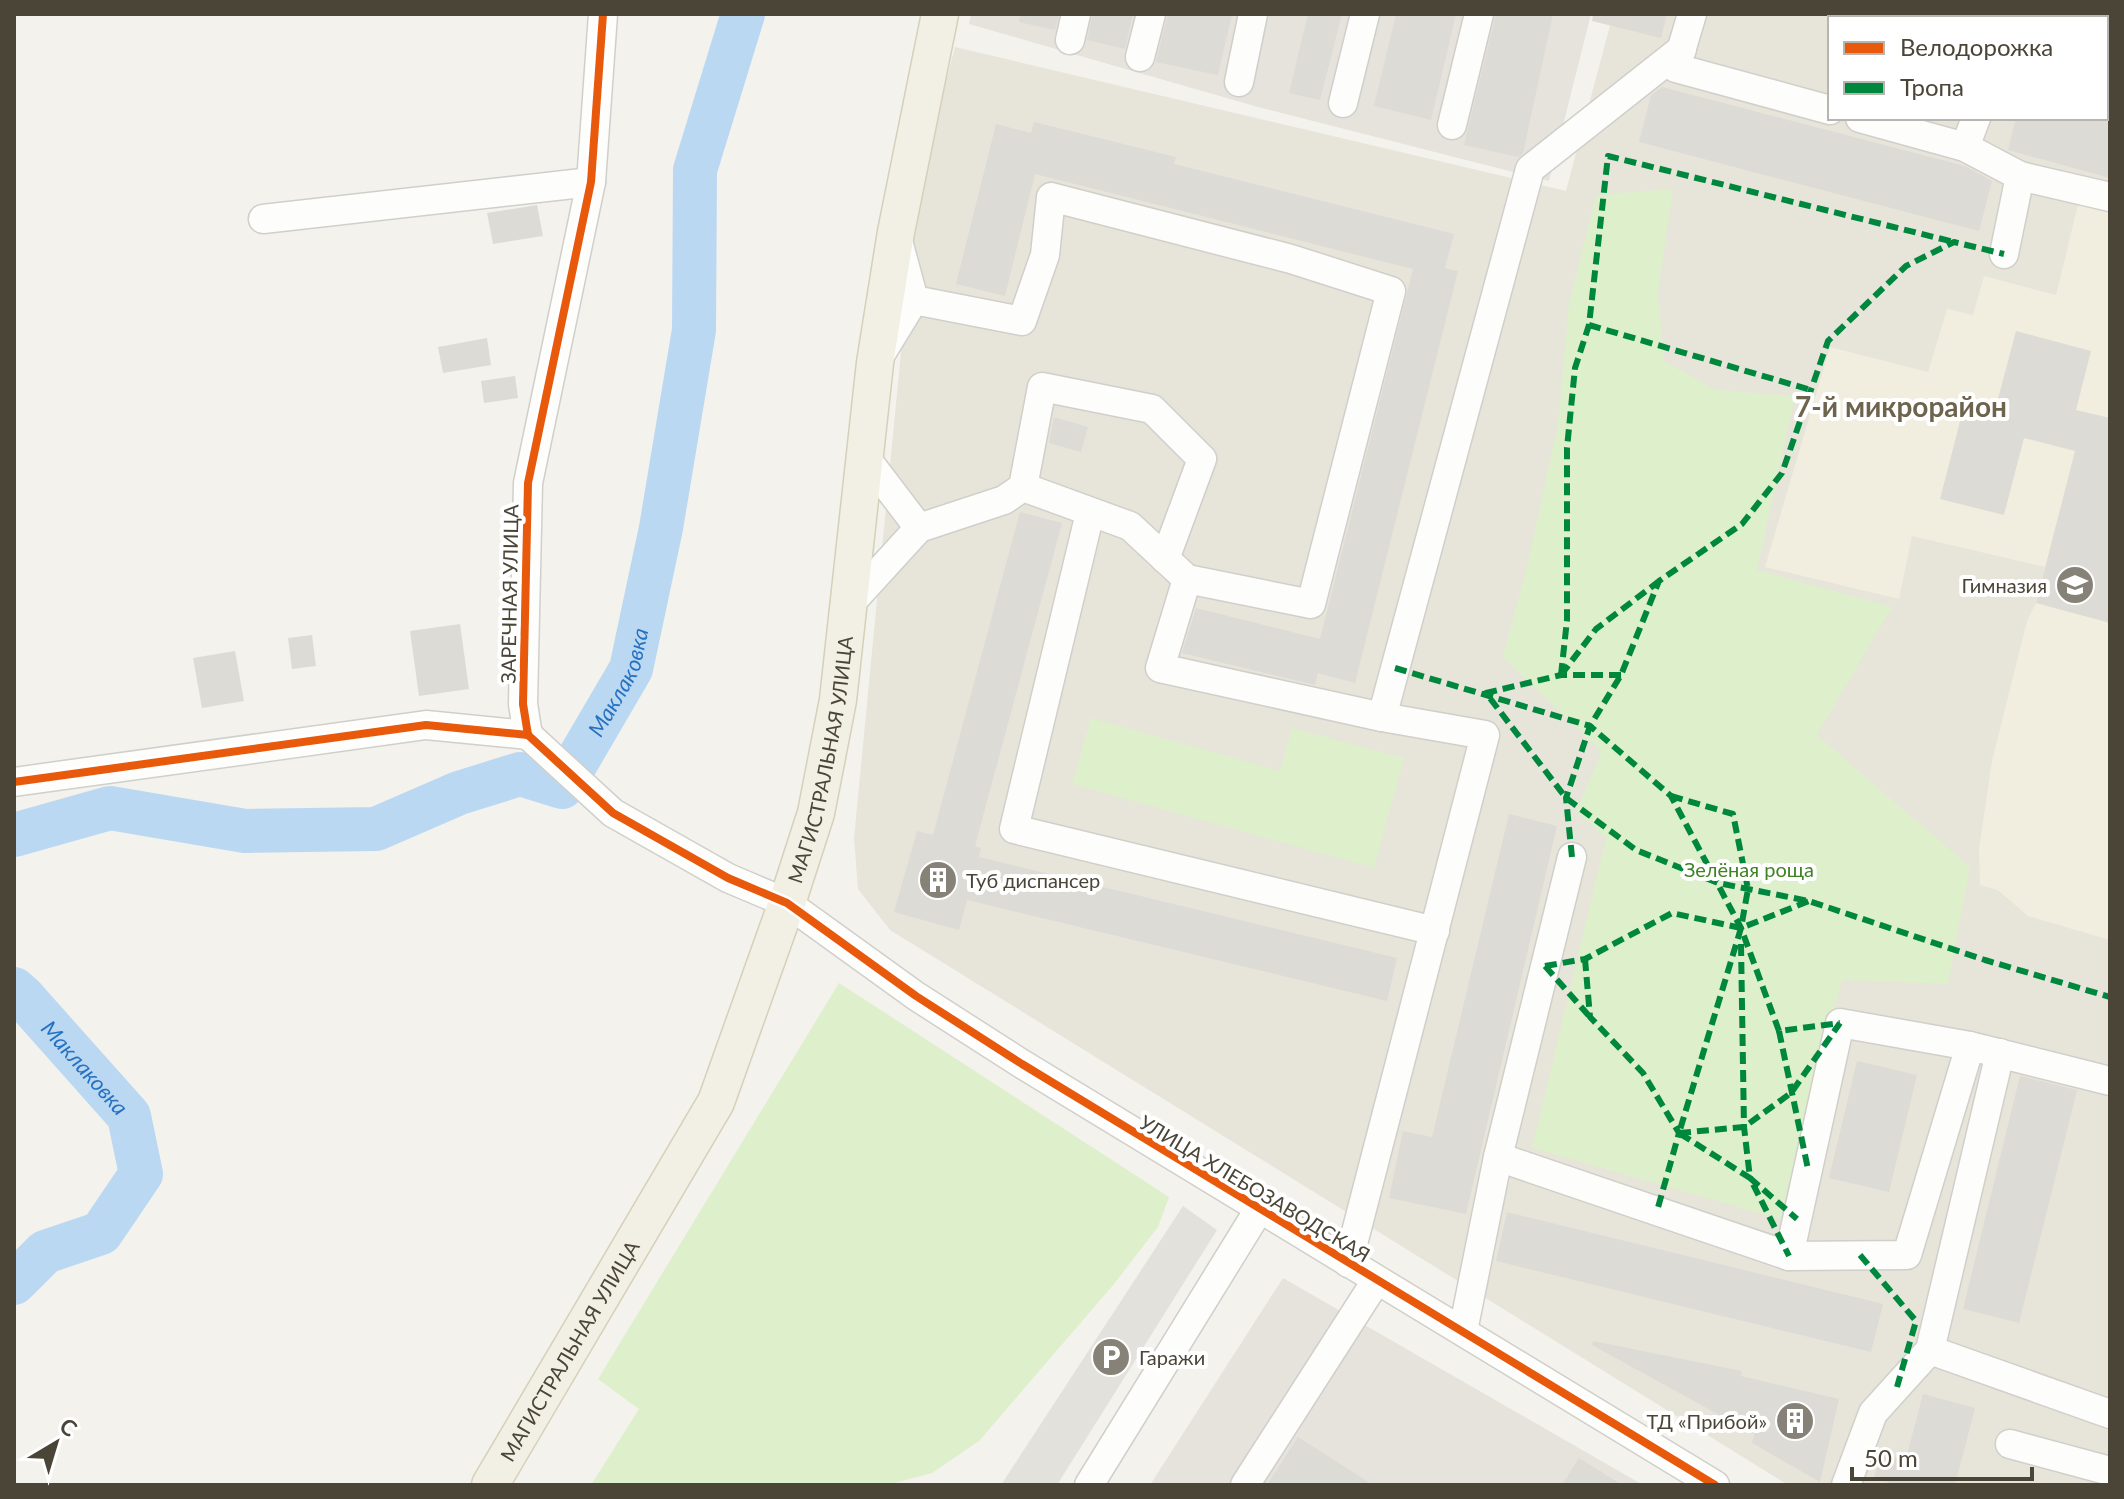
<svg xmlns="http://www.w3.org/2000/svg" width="2124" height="1499" viewBox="0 0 2124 1499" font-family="Lato,sans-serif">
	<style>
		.residential { fill: #e7e4da; fill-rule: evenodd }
		.industrial { fill: #e6e2dc }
		.education { fill: #f1eedf }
		.green { fill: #deefcb }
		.parking { fill: #e2e1dc }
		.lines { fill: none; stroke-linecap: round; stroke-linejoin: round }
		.river { stroke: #bbd8f3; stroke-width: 44 }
		.building { fill: #dddbd5 }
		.minor-casing { stroke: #d1cfca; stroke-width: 31 }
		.major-casing { stroke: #d6d0b9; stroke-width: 39 }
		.minor { stroke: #fdfdfc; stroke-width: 28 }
		.major { stroke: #f2efe5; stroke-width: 36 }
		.quiet { stroke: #00873e; stroke-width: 6; stroke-dasharray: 12 6; stroke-linecap: butt }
		.cycleway-casing { stroke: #fff; stroke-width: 13 }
		.cycleway { stroke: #e8590c; stroke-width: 8 }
		.labels { text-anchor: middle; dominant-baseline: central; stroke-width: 8; stroke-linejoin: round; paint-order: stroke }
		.poi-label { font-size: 20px; fill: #4b4537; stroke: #fff; text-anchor: end }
		.street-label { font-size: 20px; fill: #4b4537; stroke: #fff }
		.park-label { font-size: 20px; fill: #408225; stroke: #fff }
		.water-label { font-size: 22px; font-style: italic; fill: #2772c0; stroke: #fff }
		.district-label { font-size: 28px; font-weight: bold; fill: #6e644d; stroke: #fff }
	</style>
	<rect width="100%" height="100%" fill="#f3f2ed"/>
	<path class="residential" d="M 1613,14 L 2110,14 L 2110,1485 L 1788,1485 L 890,930 L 858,889 L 854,838 L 916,197 L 955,47 L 1566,191 ZM 1830,18 L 2106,18 L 2106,118 L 1830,118 Z"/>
	<g class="industrial">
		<polygon points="971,14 1591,14 1549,181 1258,107 969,24"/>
		<polygon points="1283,1278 1643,1485 1150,1485"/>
	</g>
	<polygon class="education" points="2078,205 2110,213 2110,940 2028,916 1998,890 1980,885 1979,849 1992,761 2027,621 2036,603 2045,567 1912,536 1899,599 1765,567 1830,347 1928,372 1947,309 1973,315 1984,276 2056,295"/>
	<g class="green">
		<polygon points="1673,189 1658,292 1664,361 1716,390 1795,396 1757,570 1892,607 1817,735 1970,867 1948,984 1842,980 1780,1219 1532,1148 1606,838 1576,811 1602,752 1503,657 1528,562 1558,424 1569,303 1596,195"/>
		<polygon points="1091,718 1280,771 1292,728 1404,758 1374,868 1072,784"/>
		<polygon points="839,983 1169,1197 1158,1227 1114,1284 979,1441 932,1473 887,1485 591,1485 639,1409 598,1379"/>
	</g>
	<polygon class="parking" points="1183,1206 1217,1230 1057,1485 1001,1485"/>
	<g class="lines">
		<g class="river">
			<path id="s1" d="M 14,835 L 110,808 L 245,831 L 376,829 L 459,793 L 520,774 L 562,787 L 631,669 L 661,528 L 694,330 L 695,170 L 743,14"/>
			<path id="s2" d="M 14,989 L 23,997 L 129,1116 L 141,1174 L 101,1233 L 45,1252 L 14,1283"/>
		</g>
	</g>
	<g class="building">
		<polygon points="1020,14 1059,14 1055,30 1019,22"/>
		<polygon points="1093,14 1133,14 1125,49 1087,40"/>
		<polygon points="1168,14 1232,14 1218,75 1156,62"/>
		<polygon points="1308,14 1342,14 1320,100 1289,93"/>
		<polygon points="1396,14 1456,14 1431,120 1374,106"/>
		<polygon points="1496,14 1553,14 1523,153 1518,157 1464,145"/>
		<polygon points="1593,14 1667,14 1661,38 1592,21"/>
		<polygon points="1662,87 1965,166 1992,181 1979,231 1639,142 1651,95"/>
		<polygon points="2016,118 2098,118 2110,121 2110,178 2008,150"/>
		<polygon points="1034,122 1176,157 1174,164 1454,234 1445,268 1458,271 1355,683 1318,673 1315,685 1182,653 1196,608 1320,639 1413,269 1035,174 1005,296 956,284 996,124 1031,133"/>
		<polygon points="537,205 543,236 493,244 487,213"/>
		<polygon points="2016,331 2091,351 2076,410 2110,418 2110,623 2036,603 2075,451 2024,438 2004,515 1940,499 1964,406 1994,414"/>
		<polygon points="487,338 491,365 443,373 438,347"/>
		<polygon points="515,376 518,398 484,403 481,381"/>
		<polygon points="1054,417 1088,427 1081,452 1049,443"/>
		<polygon points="1020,512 1062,523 975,846 981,848 979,857 1397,958 1387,1001 967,900 959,930 894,912 917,831 933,835"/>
		<polygon points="460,624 469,689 419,696 410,631"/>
		<polygon points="312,635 316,666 292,669 288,638"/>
		<polygon points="235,651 244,701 202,708 193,658"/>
		<polygon points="1509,814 1557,826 1466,1214 1389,1198 1403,1131 1432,1137"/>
		<polygon points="1857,1061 1917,1075 1889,1192 1829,1178"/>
		<polygon points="2020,1076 2077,1090 2019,1323 1963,1309"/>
		<polygon points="1507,1212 1883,1304 1871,1352 1496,1261"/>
		<polygon points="1593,1341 1742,1371 1741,1376 1839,1399 1820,1482 1752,1443 1754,1434 1592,1345"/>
		<polygon points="1923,1394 1975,1408 1955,1485 1899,1485 1874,1479 1880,1453 1906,1459"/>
		<polygon points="1298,1437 1373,1485 1267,1485"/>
		<polygon points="1579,1458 1622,1485 1562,1485"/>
	</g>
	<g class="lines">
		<g class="minor-casing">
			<g id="minor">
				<polyline points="1692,14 1676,68 1830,110"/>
				<polyline points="1070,40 1076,14"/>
				<polyline points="1140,57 1151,14"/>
				<polyline points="1239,82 1253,14"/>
				<polyline points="2106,88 2110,89"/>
				<polyline points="1343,103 1365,14"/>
				<polyline points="1860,118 1965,147 2020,176 2110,197"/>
				<polyline points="1452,125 1479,14"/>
				<polyline points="1965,147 1976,118"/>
				<polyline points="263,219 591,182"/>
				<polyline points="898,241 914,300 1022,321 1045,255 1051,197 1291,259 1391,291 1311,604 1187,579 1130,526 1023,487"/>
				<polyline points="2004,254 2020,176"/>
				<polyline points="879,357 914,300"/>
				<polyline points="865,457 919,528 1004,500 1023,487 1042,387 1152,409 1202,459 1165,559"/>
				<polyline points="1090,513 1014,829 1435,931"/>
				<polyline points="1187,579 1160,668 1382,717 1485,735 1348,1263"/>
				<polyline points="846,608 919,528"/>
				<polyline points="1382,717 1530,169 1682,49"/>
				<polyline points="528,735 613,813 728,878 787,903 916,996 1022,1064 1715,1485"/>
				<polyline points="528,735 523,704 528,483 591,182 603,14"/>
				<polyline points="14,782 426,725 528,735"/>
				<polyline points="1498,1157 1789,1256 1907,1255 1970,1046 2110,1081"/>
				<polyline points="1789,1256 1840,1023 1970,1046"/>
				<polyline points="1463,1331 1498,1157 1572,857"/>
				<polyline points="1930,1350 2110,1414"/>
				<polyline points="2010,1444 2110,1471"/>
				<polyline points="1089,1485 1260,1208"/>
				<polyline points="1245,1485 1376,1281"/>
				<polyline points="1846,1485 1873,1413 1930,1350 2000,1053"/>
			</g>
		</g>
		<g class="major-casing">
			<g id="major">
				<path id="s3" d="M 490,1485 L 716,1102 L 787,903 L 816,813 L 838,700 L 875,363 L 896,232 L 940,14"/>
			</g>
		</g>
		<use href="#minor" class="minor"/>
		<use href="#major" class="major"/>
		<g class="quiet">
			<polyline points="1589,325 1811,390"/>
			<polyline points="1395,668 1590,726 1671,796 1741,928 1779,1031 1840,1023"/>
			<polyline points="1561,675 1567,620 1567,448 1575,368 1589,325 1608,156 1954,242"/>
			<polyline points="1561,675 1596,629 1658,582"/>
			<polyline points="1621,675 1561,675 1486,693 1566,798 1636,850 1718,883 1809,901 1985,960 2110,997"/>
			<polyline points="1671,796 1733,814 1748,889 1741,928 1679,1133 1750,1178 1789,1256"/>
			<polyline points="1572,857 1566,798 1590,726 1621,675 1659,581 1742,524 1782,473 1828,341 1906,266 1954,242 2004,254"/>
			<polyline points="1741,944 1744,1127 1750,1178 1797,1219"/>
			<polyline points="1585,959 1590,1017 1643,1073 1679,1133 1657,1211"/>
			<polyline points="1545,966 1585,959 1672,913 1741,928 1809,901"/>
			<polyline points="1545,966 1590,1017"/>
			<polyline points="1779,1031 1808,1169"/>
			<polyline points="1679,1133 1744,1127 1791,1093 1840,1023"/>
			<polyline points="1860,1255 1916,1321 1897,1387"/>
		</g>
		<g class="cycleway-casing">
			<g id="cycleway">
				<polyline points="528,735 613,813 728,878 787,903 916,996 1022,1064 1715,1485"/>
				<polyline points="528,735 523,704 528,483 591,182 603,14"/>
				<polyline points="14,782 426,725 528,735"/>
			</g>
		</g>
		<use href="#cycleway" class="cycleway"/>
	</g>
	<defs>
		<g id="school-disc" transform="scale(2)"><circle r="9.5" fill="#868277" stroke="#fff"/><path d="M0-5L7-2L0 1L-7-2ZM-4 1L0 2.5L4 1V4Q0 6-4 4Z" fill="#fff"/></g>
		<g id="building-disc" transform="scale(2)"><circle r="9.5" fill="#868277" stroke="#fff"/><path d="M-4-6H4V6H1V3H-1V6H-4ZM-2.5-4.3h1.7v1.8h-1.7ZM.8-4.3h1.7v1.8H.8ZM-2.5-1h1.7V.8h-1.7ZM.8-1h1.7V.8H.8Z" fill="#fff"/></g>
		<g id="parking-disc" transform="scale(2)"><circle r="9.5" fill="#868277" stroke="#fff"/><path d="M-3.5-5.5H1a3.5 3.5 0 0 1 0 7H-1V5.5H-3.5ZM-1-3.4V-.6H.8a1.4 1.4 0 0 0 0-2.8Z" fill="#fff"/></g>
	</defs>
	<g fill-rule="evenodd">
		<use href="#school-disc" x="2075" y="585"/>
		<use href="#building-disc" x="938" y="880"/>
		<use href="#parking-disc" x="1111" y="1357"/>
		<use href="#building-disc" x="1795" y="1421"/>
	</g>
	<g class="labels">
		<g class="poi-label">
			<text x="2047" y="585">Гимназия</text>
			<text x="966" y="880" text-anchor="start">Туб диспансер</text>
			<text x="1139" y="1357" text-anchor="start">Гаражи</text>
			<text x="1767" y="1421">ТД «Прибой»</text>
		</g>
		<g class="street-label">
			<text transform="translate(509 594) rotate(-89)">ЗАРЕЧНАЯ УЛИЦА</text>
			<text stroke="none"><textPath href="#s3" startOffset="804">МАГИСТРАЛЬНАЯ УЛИЦА</textPath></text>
			<text transform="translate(1255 1188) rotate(31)">УЛИЦА ХЛЕБОЗАВОДСКАЯ</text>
			<text stroke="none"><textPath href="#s3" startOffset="156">МАГИСТРАЛЬНАЯ УЛИЦА</textPath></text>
		</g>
		<g class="park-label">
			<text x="1749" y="869">Зелёная роща</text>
		</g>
		<g class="water-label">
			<text stroke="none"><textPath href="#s1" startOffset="686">Маклаковка</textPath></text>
			<text stroke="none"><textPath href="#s2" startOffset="106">Маклаковка</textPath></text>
		</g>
		<g class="district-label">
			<text x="1901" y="406">7-й микрорайон</text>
		</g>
	</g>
	<rect width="2124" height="1499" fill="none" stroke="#4b4537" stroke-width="32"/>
	<rect x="1828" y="16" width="280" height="104" fill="#ffffff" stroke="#b7b5af" stroke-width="2"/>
	<rect x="1844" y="42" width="40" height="12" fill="#e8590c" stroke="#b7b5af" stroke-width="2"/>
	<text x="1900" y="56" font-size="24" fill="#4b4537">Велодорожка</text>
	<rect x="1844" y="82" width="40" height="12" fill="#00873e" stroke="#b7b5af" stroke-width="2"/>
	<text x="1900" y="96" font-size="24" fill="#4b4537">Тропа</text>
	<g transform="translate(56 1443) rotate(38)" stroke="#ffffff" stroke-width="6" paint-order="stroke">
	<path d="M0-6L14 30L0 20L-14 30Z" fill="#4b4537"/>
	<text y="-12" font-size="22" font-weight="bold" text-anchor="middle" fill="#4b4537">С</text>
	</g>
	<path d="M1852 1467v12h180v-12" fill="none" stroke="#4b4537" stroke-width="4"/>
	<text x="1864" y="1467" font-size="24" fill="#4b4537" stroke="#ffffff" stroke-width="6" paint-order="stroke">50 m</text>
</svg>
